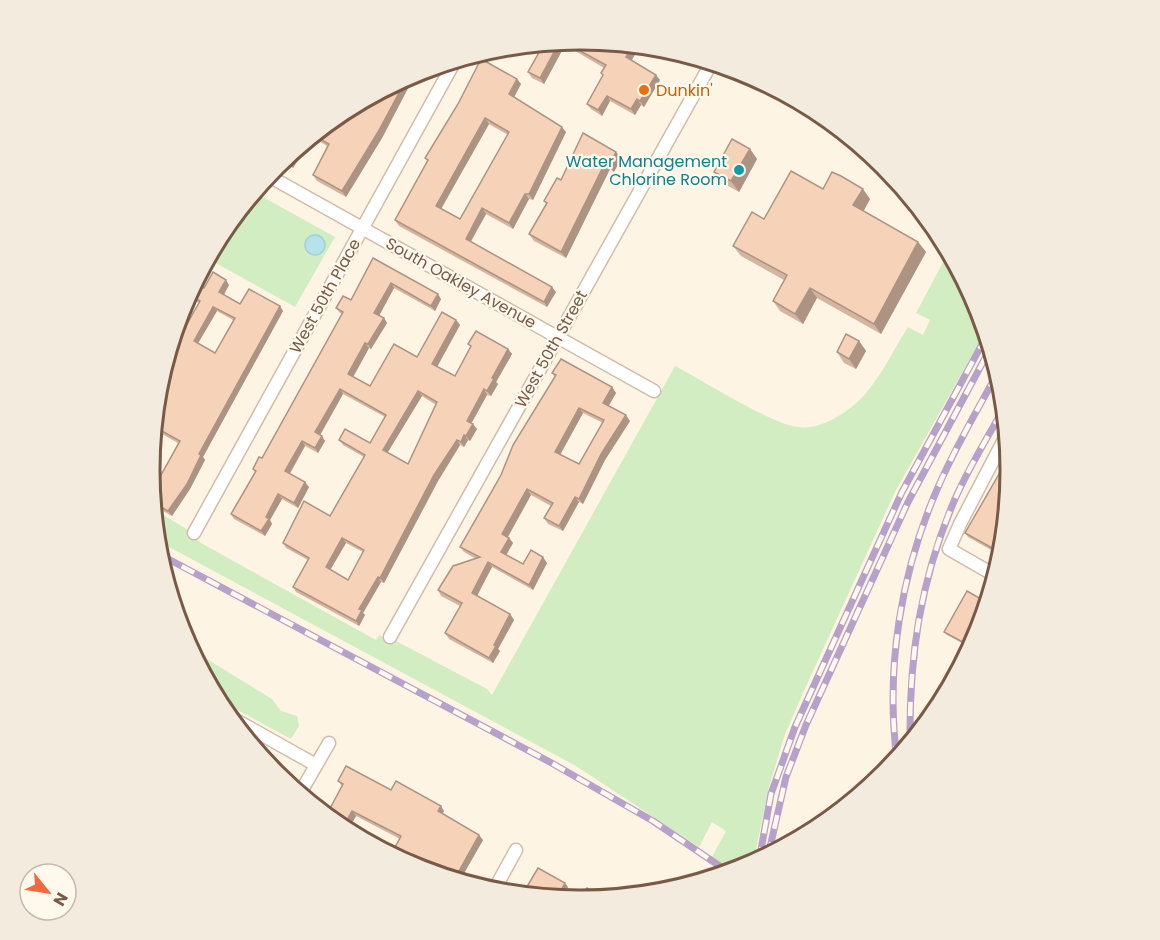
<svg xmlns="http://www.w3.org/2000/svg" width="1160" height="940" viewBox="0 0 1160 940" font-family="Poppins,sans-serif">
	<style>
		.green { fill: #d2edc1 }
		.water { fill: #b7e2ea; stroke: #9cd2dc; stroke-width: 1.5 }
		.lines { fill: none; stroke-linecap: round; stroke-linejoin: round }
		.street-casing { stroke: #d1bca9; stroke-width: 15 }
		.street { stroke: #fff; stroke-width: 12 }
		.rail-casing { stroke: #b7a1c9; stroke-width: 7 }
		.rail { stroke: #fff8ec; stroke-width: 4.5; stroke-dasharray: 14; stroke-linecap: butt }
		.wall { fill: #d4b59f; fill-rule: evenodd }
		.shaded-wall { fill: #ac9382 }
		.building { fill: #f6d2b9; stroke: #ac9382; stroke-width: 1.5; fill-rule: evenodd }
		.food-dot { fill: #e8710a; stroke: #fff8ec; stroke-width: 2 }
		.culture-dot { fill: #0f9aa8; stroke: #fff8ec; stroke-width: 2 }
		.labels { text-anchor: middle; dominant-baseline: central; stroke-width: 4.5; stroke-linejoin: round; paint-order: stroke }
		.food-label { font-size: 16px; fill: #c56008; stroke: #fff8ec; text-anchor: start }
		.culture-label { font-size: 16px; fill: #0d838f; stroke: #fff8ec; text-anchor: end }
		.street-label { font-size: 16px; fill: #795a47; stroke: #fff8ec }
		.rim { fill: none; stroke: #795a47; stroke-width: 3 }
	</style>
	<rect width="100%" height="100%" fill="#fef4e4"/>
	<g class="green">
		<polygon points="254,192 335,237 295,307 214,262 210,268 204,264 222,230"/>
		<path d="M 949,251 L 978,305 L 986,330 L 895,492 L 803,693 L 784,737 L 769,787 L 753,864 L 732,872 L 712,857 L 726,831 L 712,822 L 699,847 L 576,766 L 156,540 L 153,509 L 185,528 L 201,543 L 376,640 L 379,635 L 394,644 L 396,641 L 487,689 L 492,695 L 675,366 C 704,381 769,423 798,427 C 821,431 852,410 866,393 C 883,373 894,349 908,327 L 923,335 L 930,320 L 916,313 Z"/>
		<polygon points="189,648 272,699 281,711 297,716 299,726 291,739 215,698"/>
	</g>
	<circle class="water" cx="315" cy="245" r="10"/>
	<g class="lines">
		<g class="street-casing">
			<g id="street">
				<polyline points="267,175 654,391"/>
				<polyline points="194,533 456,59"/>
				<polyline points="996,576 949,549 960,524 1007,434"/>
				<polyline points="390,637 712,62"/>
				<polyline points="225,714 316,765"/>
				<polyline points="299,795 329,743"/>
				<polyline points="493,892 516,850"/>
			</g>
		</g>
		<use href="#street" class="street"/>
		<g class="rail-casing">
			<g id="rail">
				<polyline points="157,553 548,761 653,821 730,873"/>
				<path d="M 910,744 C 909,657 920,580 955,499 C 969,467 988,437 1005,406"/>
				<path d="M 897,760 C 885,668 901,570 939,485 C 956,446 978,409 998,372"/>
				<polyline points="768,856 786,777 806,725 908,502 991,347"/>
				<polyline points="759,861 771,794 795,727 902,492 987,335"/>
			</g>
		</g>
		<use href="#rail" class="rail"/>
	</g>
	<g class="wall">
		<polygon points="580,39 639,48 631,60 660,80 644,107 641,105 635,115 610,101 602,116 591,109 587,104 603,75 601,73 604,68 565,45 544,84 532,78 528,72 541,49 532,44"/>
		<polygon points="507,46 500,59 486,50 496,47"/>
		<polygon points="417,71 382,138 346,197 317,181 313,175 327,146 312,137 293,168 280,161 341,111"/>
		<path d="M 517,79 L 521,84 L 514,97 L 566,132 L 533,200 L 529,199 L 513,229 L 486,214 L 471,242 L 556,292 L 547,307 L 399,226 L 395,220 L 427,161 L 425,158 ZM 489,124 L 508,135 L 460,219 L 441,208 Z"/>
		<polygon points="583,133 621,158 614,172 610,169 566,258 534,241 529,234 546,204 544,201 561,180"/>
		<polygon points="750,149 757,159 739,192 721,182 714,172"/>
		<polygon points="823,189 870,199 863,211 918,242 926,252 881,334 817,298 803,324 780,311 773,301 784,280 741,256 733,246 764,219"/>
		<path d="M 373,258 L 441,299 L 435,311 L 394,288 L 379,315 L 384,318 L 387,323 L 371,349 L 369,348 L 353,377 L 370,386 L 417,357 L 456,320 L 460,325 L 437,366 L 455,376 L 471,347 L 468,344 L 508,349 L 512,354 L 496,382 L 498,384 L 491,396 L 487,395 L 471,423 L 477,429 L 470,441 L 468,440 L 464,447 L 460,445 L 438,481 L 384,583 L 381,582 L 363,613 L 365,615 L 359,626 L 296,592 L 293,587 L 308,560 L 286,548 L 283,543 L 330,516 L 364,457 L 343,445 L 339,440 L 370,443 L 385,417 L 343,394 L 320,435 L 325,441 L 318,453 L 305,446 L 290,474 L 309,487 L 298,508 L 282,499 L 270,520 L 272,524 L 265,536 L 234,519 L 231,514 L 255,473 L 253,469 L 262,458 L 342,314 L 340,313 L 336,308 L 351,300 ZM 422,396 L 436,405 L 408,464 L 388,452 ZM 346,543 L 363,552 L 348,580 L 330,570 Z"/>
		<path d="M 194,282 L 204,288 L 229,285 L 224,295 L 240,304 L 283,311 L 203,457 L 205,460 L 190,489 L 172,516 L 152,505 L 151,493 L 178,443 L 153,429 L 157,386 L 183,331 L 199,303 L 186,296 ZM 217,311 L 233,320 L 215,353 L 198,343 Z"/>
		<polygon points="859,341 866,351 856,369 844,363 837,352"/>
		<path d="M 552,373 L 612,387 L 616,393 L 608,406 L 630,421 L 605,460 L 583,504 L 579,502 L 563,531 L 548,524 L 544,518 L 551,506 L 531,495 L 508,537 L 513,543 L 506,555 L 523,564 L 547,563 L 533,590 L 492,567 L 477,595 L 510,614 L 514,620 L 498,649 L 500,651 L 493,663 L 449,639 L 445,633 L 460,606 L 441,596 L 438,590 L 476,559 L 464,552 L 460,547 L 501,475 L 555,377 ZM 583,413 L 603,423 L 579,464 L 560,454 Z"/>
		<polygon points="965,533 1003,554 1002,556 968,537"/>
		<polygon points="944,632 978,635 971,648 947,635"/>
		<polygon points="338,781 391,790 444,811 442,814 483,840 459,882 415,868 400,839 356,816 347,832 340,828 342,786"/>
	</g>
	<g class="shaded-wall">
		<polygon points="560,41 561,41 565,45 544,84 540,78"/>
		<polygon points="634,44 636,45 639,48 630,63 626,57"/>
		<polygon points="507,46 500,59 495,52 498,47"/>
		<polygon points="417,71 382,138 346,197 342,191 408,76"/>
		<polygon points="656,75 660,80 644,107 640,101"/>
		<polygon points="517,79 521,84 513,99 509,94"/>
		<polygon points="607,96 610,101 602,116 598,110"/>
		<polygon points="637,99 641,105 635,115 631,109"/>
		<polygon points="485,118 489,124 440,211 436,206"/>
		<polygon points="562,127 566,132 533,200 529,194"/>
		<polygon points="311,136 312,137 293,168 289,162 299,146"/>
		<polygon points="750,149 757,159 739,192 731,181"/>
		<polygon points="616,152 621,158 614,172 609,165"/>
		<polygon points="605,163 610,169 566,258 561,252"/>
		<polygon points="863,189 870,199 861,216 853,205"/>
		<polygon points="525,194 529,199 513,229 509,223"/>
		<polygon points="482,208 486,214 469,244 466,239"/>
		<polygon points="918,242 926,252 881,334 874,324"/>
		<polygon points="226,280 229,285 222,297 219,292"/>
		<polygon points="391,283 394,288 378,318 374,313"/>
		<polygon points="552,287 556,292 547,307 544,302"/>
		<polygon points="810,288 817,298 803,324 795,314"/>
		<polygon points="438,294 441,299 435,311 431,306"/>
		<polygon points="280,306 283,311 203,457 205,460 190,489 172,516 168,511 199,454"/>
		<polygon points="213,307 217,311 197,345 194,341"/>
		<polygon points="384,318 387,323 371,349 368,344"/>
		<polygon points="456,320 460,325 436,369 432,364"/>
		<polygon points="859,341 866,351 856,369 849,359"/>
		<polygon points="365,343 369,348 352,379 348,374"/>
		<polygon points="508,349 512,354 496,382 498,384 491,396 487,391 492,378"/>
		<polygon points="612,387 616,393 607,409 603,403"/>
		<polygon points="340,389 343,394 319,437 315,432"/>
		<polygon points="484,389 487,395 470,426 467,421"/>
		<polygon points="418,391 422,396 386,455 383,450"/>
		<polygon points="579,408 583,413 559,457 555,452"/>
		<polygon points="626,415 630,421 605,460 583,504 579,499 601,454"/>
		<polygon points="473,424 477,429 470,441 466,436"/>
		<polygon points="464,435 468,440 464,447 461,442"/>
		<polygon points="322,436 325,441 318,453 315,448"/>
		<polygon points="457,440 460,445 438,481 384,583 380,578 434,475"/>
		<polygon points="302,441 305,446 288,476 285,471"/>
		<polygon points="305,482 309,487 298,508 294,503"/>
		<polygon points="527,489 531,495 506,540 502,534"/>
		<polygon points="278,494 282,499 270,520 272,524 265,536 261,531 266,517"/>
		<polygon points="575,497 579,502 563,531 559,526"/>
		<polygon points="342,538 346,543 329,572 326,567"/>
		<polygon points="509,538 513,543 505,557 501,552"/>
		<polygon points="543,557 547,563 533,590 529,585"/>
		<polygon points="488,562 492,567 476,598 472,593"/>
		<polygon points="378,577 381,582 363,613 365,615 359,626 356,621 359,609"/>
		<polygon points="510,614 514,620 498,649 500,651 493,663 489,658 494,645"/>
		<polygon points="441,806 444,811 441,816 438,811"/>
		<polygon points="352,811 356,816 347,832 342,829"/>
		<polygon points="479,835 483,840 459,882 454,880"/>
		<polygon points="565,883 568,887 561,899 556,899"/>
	</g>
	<g class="building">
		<polygon points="580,39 634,44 626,57 656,75 640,101 637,99 631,109 607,96 598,110 587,104 603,75 601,73 606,65 562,41"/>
		<polygon points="560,41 540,78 528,72 542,47 536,43"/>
		<polygon points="498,47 495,52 490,49 496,47"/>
		<path d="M 481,59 L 517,79 L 509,94 L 562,127 L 529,194 L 525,194 L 509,223 L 482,208 L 466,239 L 552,287 L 544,302 L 395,220 L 428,160 L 425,158 L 458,104 ZM 485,118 L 509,132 L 460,219 L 436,206 Z"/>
		<polygon points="408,76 378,132 342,191 313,175 329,144 313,135 341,111"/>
		<polygon points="583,133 616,152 609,165 605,163 561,252 529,234 547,203 544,201 557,178 561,180"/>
		<polygon points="732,139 750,149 731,181 714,172"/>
		<polygon points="299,146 289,162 283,159"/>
		<polygon points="791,171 823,189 832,172 841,176 863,189 853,205 918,242 874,324 810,288 795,314 773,301 787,275 733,246 752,212 764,219"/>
		<path d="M 373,258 L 438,294 L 431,306 L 391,283 L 374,313 L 384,318 L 368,344 L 365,343 L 348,374 L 370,386 L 394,344 L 417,357 L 442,312 L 456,320 L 432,364 L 455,376 L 471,346 L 468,344 L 476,331 L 508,349 L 492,378 L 494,379 L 487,391 L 484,389 L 467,421 L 473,424 L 466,436 L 464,435 L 461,442 L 457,440 L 434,475 L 380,578 L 378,577 L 359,609 L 362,610 L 356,621 L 293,587 L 309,558 L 283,543 L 304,501 L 330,516 L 365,455 L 339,440 L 345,429 L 370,443 L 386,415 L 340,389 L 315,432 L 322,436 L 315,448 L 302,441 L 285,471 L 305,482 L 294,503 L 278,494 L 266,517 L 269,519 L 261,531 L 231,514 L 256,471 L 253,469 L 259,457 L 262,458 L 343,312 L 336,308 L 343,296 L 351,300 ZM 418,391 L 437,402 L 408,464 L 383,450 ZM 342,538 L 364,550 L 348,580 L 326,567 Z"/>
		<path d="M 213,272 L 226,280 L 219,292 L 240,304 L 249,289 L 280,306 L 199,454 L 201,455 L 187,484 L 168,511 L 152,502 L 151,493 L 180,441 L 153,426 L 157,386 L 175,326 L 183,331 L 200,301 L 188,294 L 194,282 L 204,288 ZM 213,307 L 235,318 L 215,353 L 194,341 Z"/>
		<polygon points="846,334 859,341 849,359 837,352"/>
		<path d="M 561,359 L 612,387 L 603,403 L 626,415 L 601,454 L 579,499 L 575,497 L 559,526 L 544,518 L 553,503 L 527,489 L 502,534 L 509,538 L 501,552 L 523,564 L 531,550 L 543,557 L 529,585 L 488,562 L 472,593 L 510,614 L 494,645 L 496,646 L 489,658 L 445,633 L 462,603 L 438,590 L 453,566 L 480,557 L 460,547 L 501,475 L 513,445 L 556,375 L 552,373 ZM 579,408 L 604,420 L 579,464 L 555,452 Z"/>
		<polygon points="1010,455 1011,470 1003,554 965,533"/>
		<polygon points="967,591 988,603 978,635 972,647 944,632"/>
		<polygon points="346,766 391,790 396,781 441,806 438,811 479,835 454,880 415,868 391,855 401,836 352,811 342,829 326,816 343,784 338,781"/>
		<polygon points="538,868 565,883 556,899 522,895"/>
		<polygon points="587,888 601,896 599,899 580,901"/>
	</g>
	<circle class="food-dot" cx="644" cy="90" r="6"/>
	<circle class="culture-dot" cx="739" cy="170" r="6"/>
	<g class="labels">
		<g class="food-label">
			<text x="656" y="90">Dunkin'</text>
		</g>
		<g class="culture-label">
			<text x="727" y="161">Water Management<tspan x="727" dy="18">Chlorine Room</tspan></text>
		</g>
		<g class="street-label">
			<text transform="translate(461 283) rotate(29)">South Oakley Avenue</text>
			<text transform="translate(325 296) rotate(-61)">West 50th Place</text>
			<text transform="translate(551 349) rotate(-61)">West 50th Street</text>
		</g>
	</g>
	<path d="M0 0H1160V940H0ZM160 470a420 420 0 1 1 840 0a420 420 0 1 1-840 0Z" fill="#f4ebdf" fill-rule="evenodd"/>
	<path class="rim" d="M160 470a420 420 0 1 1 840 0a420 420 0 1 1-840 0Z"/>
	<g transform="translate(48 892) rotate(120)"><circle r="28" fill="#fff8ec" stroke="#c9b9aa" stroke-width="1.5"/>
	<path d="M0-4.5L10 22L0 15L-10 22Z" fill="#f2693f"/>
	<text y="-9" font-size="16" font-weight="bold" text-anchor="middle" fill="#795a47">N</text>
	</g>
</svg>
